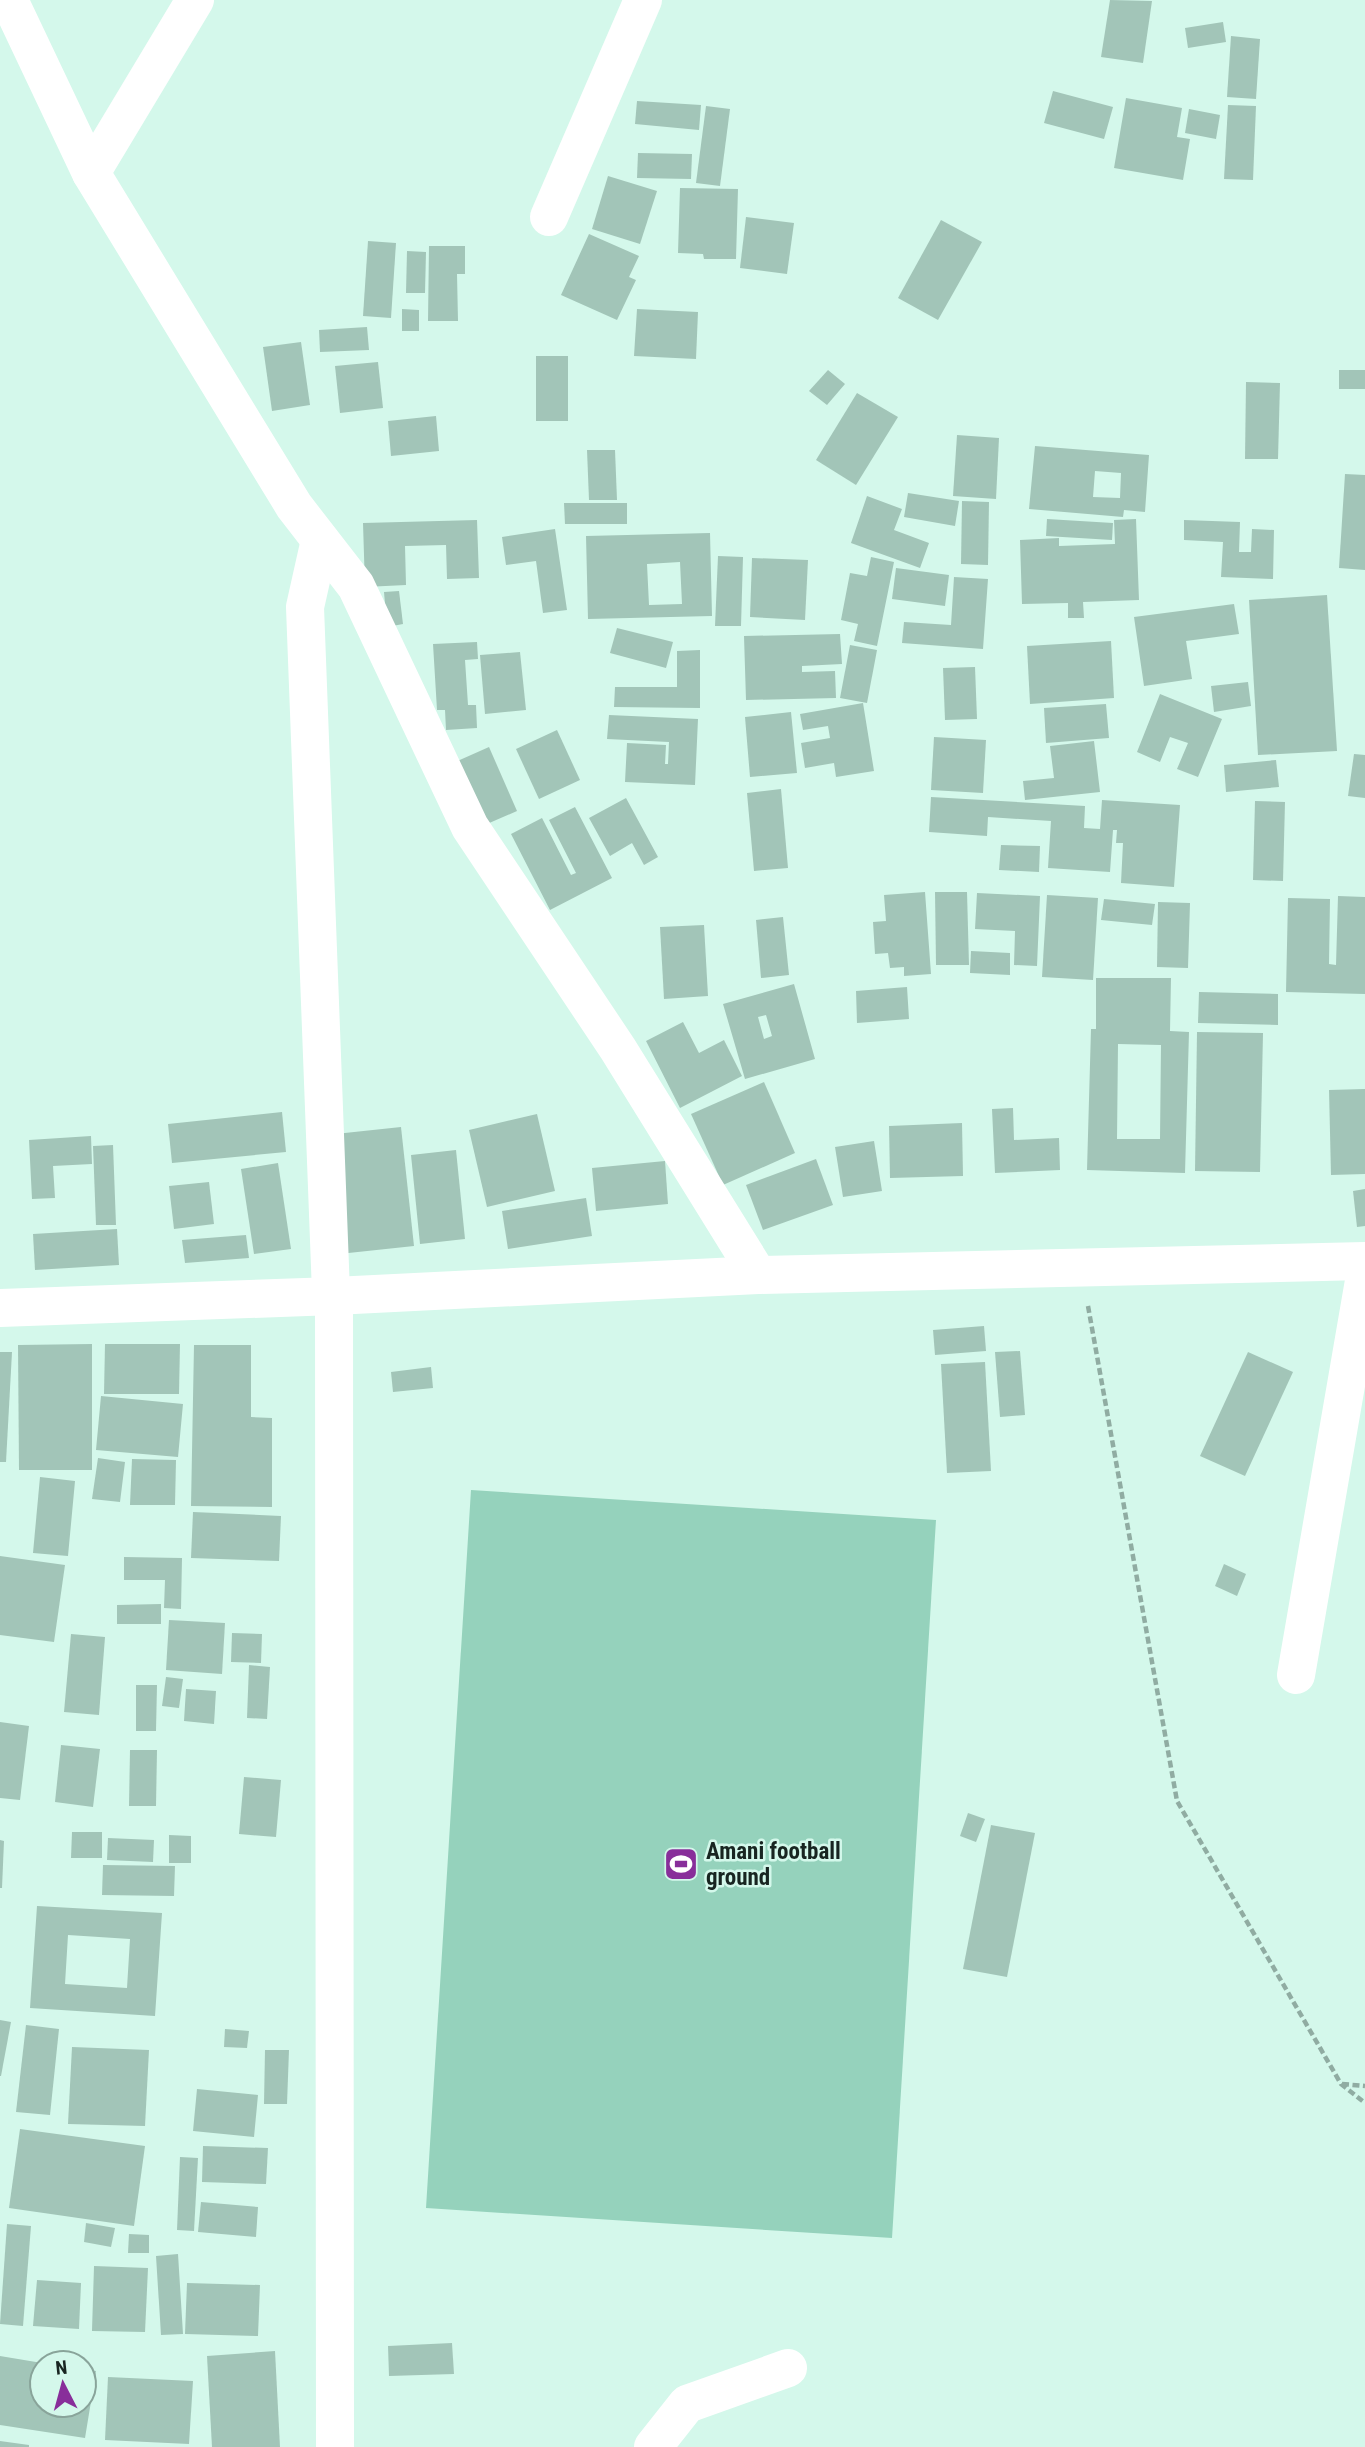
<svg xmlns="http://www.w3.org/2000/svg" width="1365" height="2447" viewBox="0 0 1365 2447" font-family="'Roboto Condensed',sans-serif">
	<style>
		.green { fill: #95d2bc }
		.building { fill: #a2c5b8; fill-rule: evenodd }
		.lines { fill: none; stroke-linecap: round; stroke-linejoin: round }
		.path { stroke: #90aca2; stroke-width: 4.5; stroke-dasharray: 7 3.5; stroke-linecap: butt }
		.minor { stroke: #fff; stroke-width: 38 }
		.tertiary { stroke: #fff; stroke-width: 38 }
		.labels { text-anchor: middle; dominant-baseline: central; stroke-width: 5; stroke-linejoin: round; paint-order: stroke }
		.poi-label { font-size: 23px; font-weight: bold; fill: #182521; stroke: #d4f8eb; text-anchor: start }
	</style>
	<rect width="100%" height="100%" fill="#d4f8eb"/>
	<polygon class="green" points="471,1490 936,1520 892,2238 426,2208"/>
	<g class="building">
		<polygon points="1110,0 1152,1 1143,63 1101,57"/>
		<polygon points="1223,22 1226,42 1188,48 1185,28"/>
		<polygon points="1231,36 1260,39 1256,99 1227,97"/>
		<polygon points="1053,91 1113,107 1104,139 1044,123"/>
		<polygon points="1126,98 1182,108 1177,137 1190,139 1183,180 1114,168"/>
		<polygon points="637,101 701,105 699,130 635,124"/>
		<polygon points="1228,105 1256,106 1253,180 1224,179"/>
		<polygon points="706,106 730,109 720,186 696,183"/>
		<polygon points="1189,109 1220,115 1216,139 1185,133"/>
		<polygon points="638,153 692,154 691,179 637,178"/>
		<polygon points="608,176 657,191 640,244 592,229"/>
		<polygon points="680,188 738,189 736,259 704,259 703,254 678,253"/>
		<polygon points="746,217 794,223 787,274 740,268"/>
		<polygon points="941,220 982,242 938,320 898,298"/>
		<polygon points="589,234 639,256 629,277 636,280 617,320 561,295"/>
		<polygon points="368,241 396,243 391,318 363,316"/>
		<polygon points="429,246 465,246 465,274 457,274 458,321 428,321"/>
		<polygon points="407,251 426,252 425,293 406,293"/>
		<polygon points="402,309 419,310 419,331 402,331"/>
		<polygon points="637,309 698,312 696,359 634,356"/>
		<polygon points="367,327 369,350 320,352 319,330"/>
		<polygon points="301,342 310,405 272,411 263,347"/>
		<rect x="536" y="356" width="32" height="65"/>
		<polygon points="378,362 383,408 340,413 335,366"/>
		<polygon points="828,370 845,384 827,405 809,391"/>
		<rect x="1339" y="370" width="26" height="19"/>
		<polygon points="1246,382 1280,383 1278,459 1245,459"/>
		<polygon points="857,393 898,417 856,485 816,460"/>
		<polygon points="436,416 439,451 391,456 388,421"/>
		<polygon points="957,435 999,438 996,499 953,496"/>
		<path d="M 1035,446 L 1149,455 L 1145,512 L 1124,510 L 1123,517 L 1029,509 ZM 1095,471 L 1121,473 L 1120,498 L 1093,497 Z"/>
		<polygon points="587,450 615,450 617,500 589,500"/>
		<polygon points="1345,474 1365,475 1365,570 1339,568"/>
		<polygon points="908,493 959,501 955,526 904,517"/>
		<polygon points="867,496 902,509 894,530 929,543 920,568 851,543"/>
		<polygon points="962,501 989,502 988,565 961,564"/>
		<polygon points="564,503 627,503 627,524 565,524"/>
		<polygon points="1047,519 1113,523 1112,540 1046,536"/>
		<polygon points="1136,519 1139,600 1083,602 1084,618 1068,618 1068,603 1022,604 1020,540 1059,538 1059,546 1115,544 1114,520"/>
		<polygon points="477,520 479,578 447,579 446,545 405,546 406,585 365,587 363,523"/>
		<polygon points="1184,520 1240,522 1239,552 1251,552 1252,529 1274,530 1273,579 1221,577 1223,542 1184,540"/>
		<polygon points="555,529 567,610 543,613 536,561 506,565 502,537"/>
		<path d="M 710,533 L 712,616 L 588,619 L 586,536 ZM 680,562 L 682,604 L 649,605 L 647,564 Z"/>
		<polygon points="718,556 743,557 741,626 715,626"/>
		<polygon points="871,557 894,562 877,646 854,641 858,624 841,620 850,573 867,576"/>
		<polygon points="752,558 808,560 805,620 750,617"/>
		<polygon points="896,568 949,575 945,606 892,599"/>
		<polygon points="954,577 988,579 983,649 902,643 904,622 951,625"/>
		<polygon points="399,591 403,624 387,627 384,592"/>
		<polygon points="1327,595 1337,751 1258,755 1249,600"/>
		<polygon points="1234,604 1239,634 1186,641 1192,679 1144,686 1134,617"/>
		<polygon points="617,628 673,642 666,668 610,653"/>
		<polygon points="840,634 842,664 802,666 802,672 835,671 836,698 746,700 744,636"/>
		<polygon points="1111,641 1114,698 1030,704 1027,646"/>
		<polygon points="477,642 478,659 465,660 468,705 476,705 477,728 446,730 445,710 437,710 433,644"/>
		<polygon points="850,645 877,650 867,703 840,698"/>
		<polygon points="700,650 700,708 614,707 615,687 677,687 677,651"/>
		<polygon points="520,652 526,710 485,714 480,655"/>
		<polygon points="975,667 977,719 945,720 943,668"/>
		<polygon points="1248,682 1251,706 1214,712 1211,686"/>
		<polygon points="1160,694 1222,719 1198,777 1177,769 1188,743 1170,737 1160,762 1137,752"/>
		<polygon points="863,703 874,771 836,777 834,763 805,768 801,743 830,738 828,726 803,730 800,714"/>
		<polygon points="1106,704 1109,738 1046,743 1044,708"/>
		<polygon points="791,712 797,773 750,777 745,717"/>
		<polygon points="609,715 698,719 695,785 625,782 627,743 666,745 665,764 668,764 669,742 607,739"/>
		<polygon points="557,730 580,780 539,799 516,749"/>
		<polygon points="934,737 986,740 983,793 931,790"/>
		<polygon points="1094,741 1100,792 1025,800 1023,781 1054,778 1050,746"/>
		<polygon points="489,747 517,811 480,827 453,763"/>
		<polygon points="1354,754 1365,755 1365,798 1348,796"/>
		<polygon points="1276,760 1279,787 1226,792 1224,765"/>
		<polygon points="781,789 788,868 754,871 747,793"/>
		<polygon points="931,797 1085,806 1084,828 1100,829 1102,800 1180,805 1174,887 1121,883 1123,843 1116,843 1117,830 1113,830 1110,872 1048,868 1051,821 988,817 987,836 929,832"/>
		<polygon points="626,798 658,857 644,865 632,843 610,856 589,818"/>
		<polygon points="1255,801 1285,802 1283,881 1253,880"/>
		<polygon points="575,807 612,878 550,910 511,834 542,818 571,875 576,873 549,820"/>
		<polygon points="1001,845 1040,846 1039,872 999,870"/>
		<polygon points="925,892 931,974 904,976 904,967 890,968 888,953 875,954 873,922 886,921 884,895"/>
		<polygon points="935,892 967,892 969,965 936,965"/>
		<polygon points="977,893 1040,896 1037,966 1014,965 1015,931 975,929"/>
		<polygon points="1047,895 1098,898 1093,980 1042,977"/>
		<polygon points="1338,896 1365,897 1365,994 1286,992 1288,898 1330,899 1329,964 1336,965"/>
		<polygon points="1104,899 1155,904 1152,925 1101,920"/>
		<polygon points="1158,902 1190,903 1188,968 1157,967"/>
		<polygon points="783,917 789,975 761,978 756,920"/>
		<polygon points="704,925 708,996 664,999 660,927"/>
		<polygon points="971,951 1010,953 1010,975 970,973"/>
		<path d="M 1096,978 L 1171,978 L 1170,1031 L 1189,1032 L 1185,1173 L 1087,1170 L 1091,1029 L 1096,1029 ZM 1118,1044 L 1161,1045 L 1160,1139 L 1117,1139 Z"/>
		<path d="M 794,984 L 815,1059 L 745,1079 L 723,1004 ZM 766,1015 L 772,1036 L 764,1039 L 758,1017 Z"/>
		<polygon points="907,987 909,1019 857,1023 856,991"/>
		<polygon points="1199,992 1278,994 1278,1025 1198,1023"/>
		<polygon points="683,1022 699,1053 724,1040 742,1076 680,1108 646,1041"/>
		<polygon points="1197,1032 1263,1033 1260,1172 1195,1171"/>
		<polygon points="764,1082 795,1153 723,1185 691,1114"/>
		<polygon points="1365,1089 1365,1174 1331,1175 1329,1090"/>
		<polygon points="1013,1108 1014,1140 1059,1138 1060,1170 995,1173 992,1109"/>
		<polygon points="282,1112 286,1152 172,1163 168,1124"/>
		<polygon points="537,1114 555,1191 487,1207 469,1130"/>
		<polygon points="962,1123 963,1176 890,1178 889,1126"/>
		<polygon points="401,1127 414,1246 339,1254 326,1135"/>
		<polygon points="91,1136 92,1164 53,1166 55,1198 32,1199 29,1140"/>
		<polygon points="874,1141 882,1191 843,1197 835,1147"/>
		<polygon points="113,1145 116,1225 96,1225 93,1146"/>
		<polygon points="456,1150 465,1239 420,1244 411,1155"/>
		<polygon points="816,1159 833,1205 763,1230 746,1185"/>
		<polygon points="665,1161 668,1204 596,1211 592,1168"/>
		<polygon points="278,1163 291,1249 254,1254 241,1169"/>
		<polygon points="209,1182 214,1224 174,1229 169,1186"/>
		<polygon points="1365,1189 1365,1226 1357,1227 1353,1191"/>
		<polygon points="586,1198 592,1236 508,1249 502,1211"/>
		<polygon points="117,1229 119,1265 35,1270 33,1234"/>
		<polygon points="246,1235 249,1258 185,1263 182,1240"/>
		<polygon points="984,1326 986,1351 935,1355 933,1330"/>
		<polygon points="92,1344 92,1470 19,1470 18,1345"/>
		<polygon points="105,1344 180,1344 179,1394 104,1394"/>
		<polygon points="194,1345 251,1345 251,1417 272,1418 272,1507 191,1506"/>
		<polygon points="1020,1351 1025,1415 1000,1417 995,1352"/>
		<polygon points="0,1352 12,1352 6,1462 0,1462"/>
		<polygon points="1248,1352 1293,1372 1245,1476 1200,1456"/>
		<polygon points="985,1362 991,1471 947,1473 941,1364"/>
		<polygon points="431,1367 433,1388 393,1392 391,1372"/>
		<polygon points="101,1396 183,1404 178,1457 96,1450"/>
		<polygon points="98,1458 125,1462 120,1502 92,1499"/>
		<polygon points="132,1459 176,1460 175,1505 130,1505"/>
		<polygon points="40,1477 75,1481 68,1556 33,1553"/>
		<polygon points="193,1512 281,1516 279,1561 191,1558"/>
		<polygon points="0,1556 65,1565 54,1642 0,1635"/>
		<polygon points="124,1557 182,1558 181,1609 164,1608 165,1580 124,1580"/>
		<polygon points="1224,1564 1246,1574 1237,1596 1215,1586"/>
		<polygon points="161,1604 161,1624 117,1624 117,1605"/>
		<polygon points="169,1620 225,1623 222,1674 166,1670"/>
		<polygon points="232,1633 262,1634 261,1663 231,1662"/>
		<polygon points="71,1634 105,1637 99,1715 64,1712"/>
		<polygon points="249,1665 270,1667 267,1719 247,1718"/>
		<polygon points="166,1677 183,1679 179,1708 162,1706"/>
		<polygon points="136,1685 157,1685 156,1731 136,1731"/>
		<polygon points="186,1689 216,1691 214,1724 184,1721"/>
		<polygon points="0,1722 29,1726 20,1800 0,1798"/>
		<polygon points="61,1745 100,1749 93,1807 55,1802"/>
		<polygon points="130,1750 157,1750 156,1806 129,1806"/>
		<polygon points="244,1777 281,1780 276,1837 239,1834"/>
		<polygon points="968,1813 985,1819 976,1842 960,1836"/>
		<polygon points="991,1825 1035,1833 1007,1977 963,1969"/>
		<polygon points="72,1832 102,1832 102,1858 71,1858"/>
		<polygon points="169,1835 191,1836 191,1863 169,1863"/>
		<polygon points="108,1838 154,1840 153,1862 107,1860"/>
		<polygon points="0,1840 4,1841 2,1888 0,1888"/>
		<polygon points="103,1865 175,1866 174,1896 102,1895"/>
		<path d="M 37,1906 L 162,1913 L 155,2016 L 30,2008 ZM 68,1935 L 130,1939 L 127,1988 L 65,1984 Z"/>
		<polygon points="0,2020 11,2022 1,2076 0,2076"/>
		<polygon points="26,2025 59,2029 50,2115 16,2112"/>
		<polygon points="225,2029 249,2031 247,2048 224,2047"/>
		<polygon points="72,2047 149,2050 145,2126 68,2124"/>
		<polygon points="265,2050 289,2050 287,2104 264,2104"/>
		<polygon points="197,2089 258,2095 254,2137 193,2131"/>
		<polygon points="20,2129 145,2146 134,2226 9,2208"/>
		<polygon points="203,2146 268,2148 266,2184 202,2182"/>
		<polygon points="180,2157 198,2158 194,2231 177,2230"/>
		<polygon points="201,2202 258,2207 256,2237 198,2232"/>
		<polygon points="86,2223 115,2228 111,2247 84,2242"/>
		<polygon points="7,2224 31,2226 23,2326 0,2324"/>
		<polygon points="129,2234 149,2235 149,2253 128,2253"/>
		<polygon points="178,2254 183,2334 161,2335 156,2256"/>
		<polygon points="94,2266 148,2268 145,2332 92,2331"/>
		<polygon points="37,2280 81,2283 79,2329 33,2326"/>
		<polygon points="187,2283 260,2285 258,2336 185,2334"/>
		<polygon points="452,2343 454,2374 389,2376 388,2346"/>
		<polygon points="275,2351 280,2447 212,2447 207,2356"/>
		<polygon points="0,2356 42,2363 42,2405 84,2405 84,2369 96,2371 85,2438 0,2425"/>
		<polygon points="108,2377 193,2381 189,2444 105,2440"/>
		<polygon points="0,2441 29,2445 29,2447 0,2447"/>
	</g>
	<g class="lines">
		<g class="path">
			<polyline points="1088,1306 1177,1801 1341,2084 1365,2103"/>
			<polyline points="1342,2084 1365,2086"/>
		</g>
		<g class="minor">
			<polyline points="9,0 91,173 294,506 356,586 470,827 618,1049 758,1275"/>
			<polyline points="91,173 195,0"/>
			<polyline points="549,217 643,0"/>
			<polyline points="320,540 305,607 331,1293 334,1296 335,2447"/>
			<polyline points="0,1308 334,1296 758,1275 1365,1261"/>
			<polyline points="1296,1675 1365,1275"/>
		</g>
		<polyline class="tertiary" points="653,2447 687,2404 788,2368"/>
	</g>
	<defs>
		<g id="stadium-square" transform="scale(1.75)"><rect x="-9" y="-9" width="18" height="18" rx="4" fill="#882e9a" stroke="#d4f8eb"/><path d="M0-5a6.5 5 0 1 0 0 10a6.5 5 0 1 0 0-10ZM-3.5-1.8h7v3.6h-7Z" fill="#fff"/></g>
	</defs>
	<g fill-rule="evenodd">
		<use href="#stadium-square" x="681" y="1864"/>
	</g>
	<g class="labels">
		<g class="poi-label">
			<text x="706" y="1851">Amani football<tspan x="706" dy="26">ground</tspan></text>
		</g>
	</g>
	<g transform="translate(63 2384) rotate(354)"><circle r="33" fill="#d4f8eb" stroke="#89a49a" stroke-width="2"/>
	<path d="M0-5L12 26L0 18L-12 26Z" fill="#882e9a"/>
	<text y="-10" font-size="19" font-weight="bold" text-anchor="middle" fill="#182521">N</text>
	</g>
</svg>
